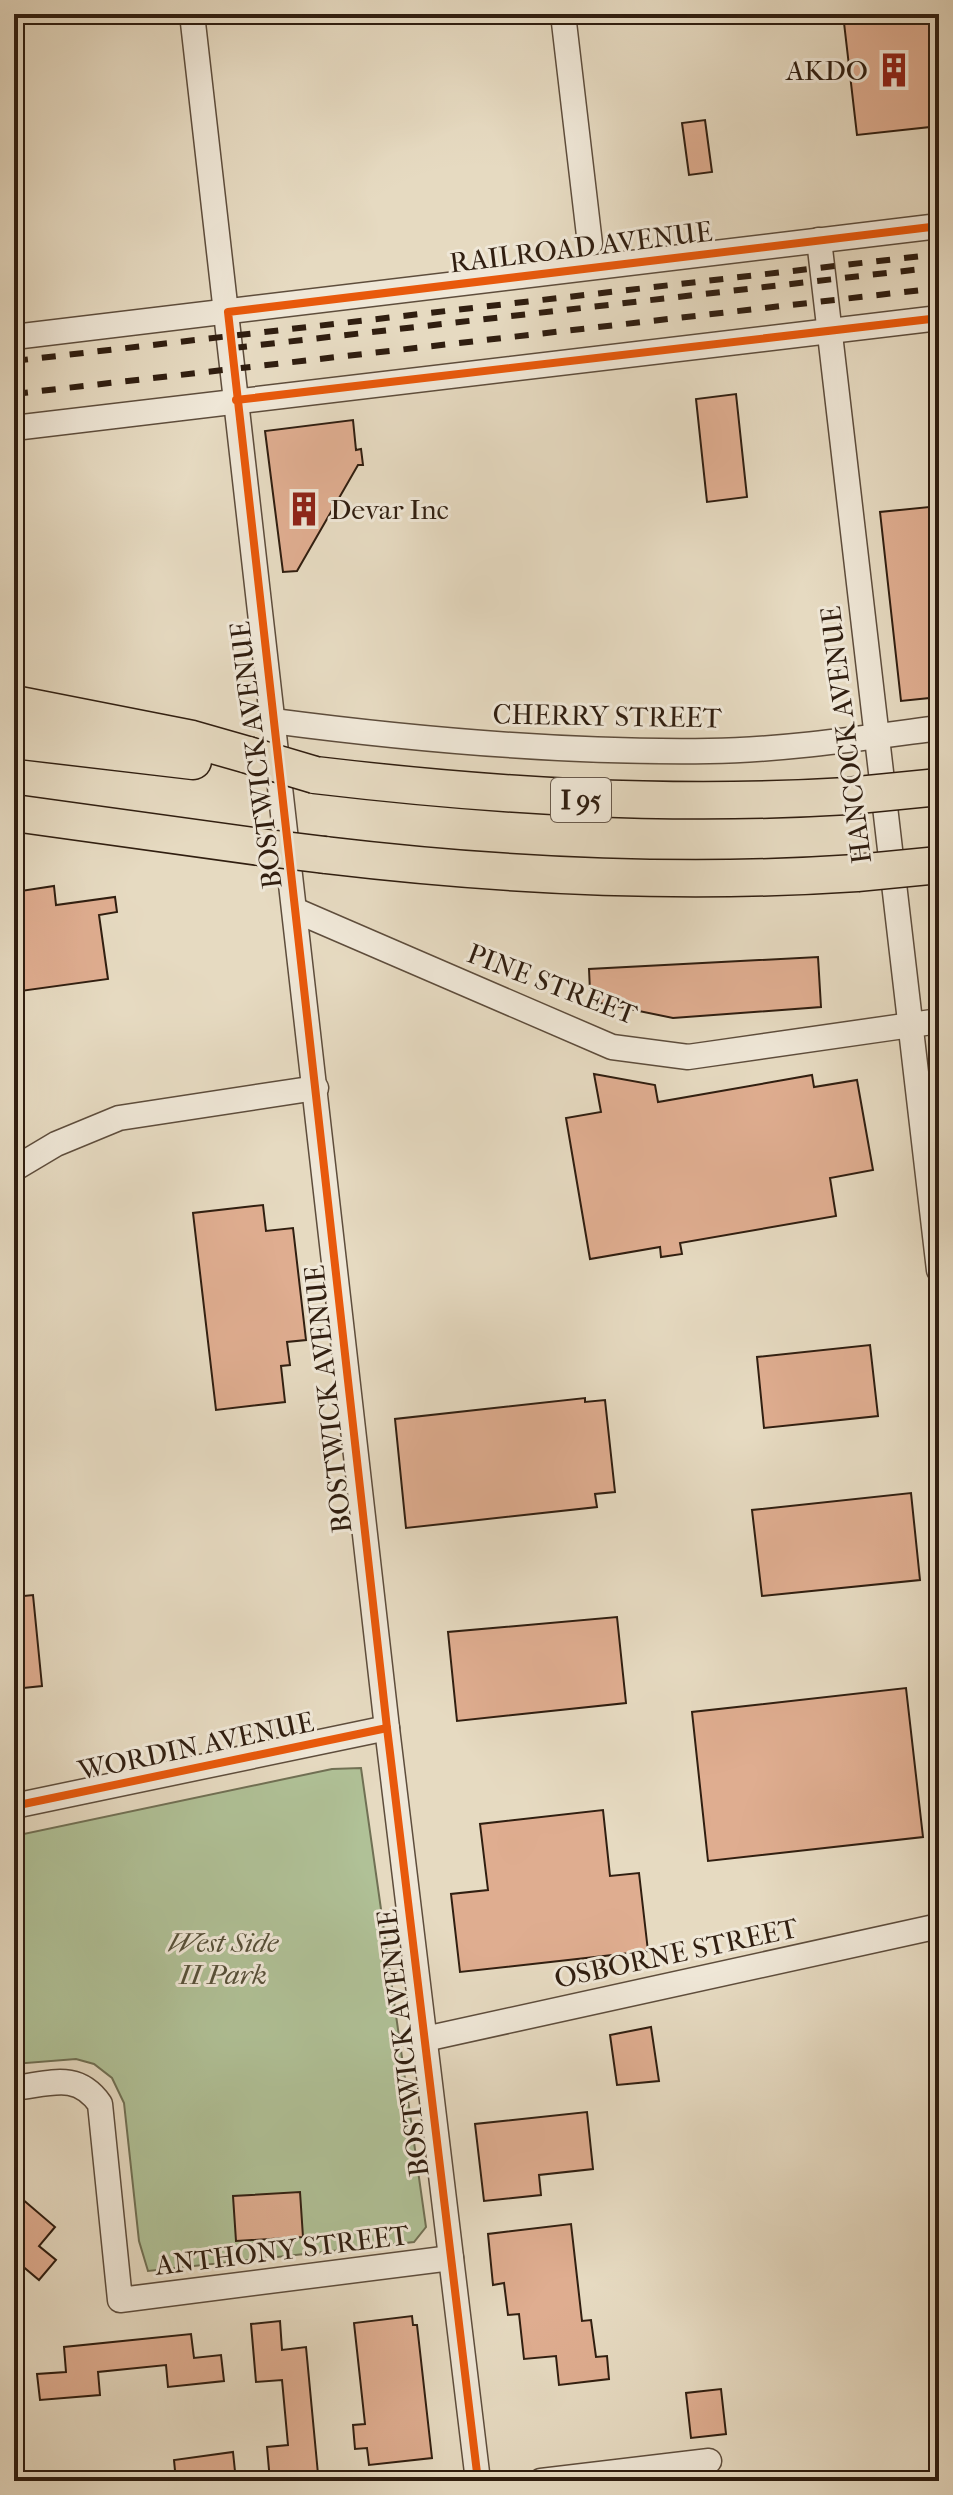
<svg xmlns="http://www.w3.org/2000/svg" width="953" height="2495" viewBox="0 0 953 2495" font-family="'IM FELL French Canon',serif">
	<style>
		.green { fill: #b0c197; stroke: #707054; stroke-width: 2 }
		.building { fill: #dfad90; stroke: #301e10; stroke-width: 2 }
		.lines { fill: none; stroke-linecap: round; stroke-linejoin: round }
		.minor-casing { stroke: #5e4d3c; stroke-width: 27 }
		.highway-casing { stroke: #301e10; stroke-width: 39 }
		.minor { stroke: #efe7d7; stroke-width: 24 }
		.highway { stroke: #e6dac1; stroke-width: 36 }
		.rail { stroke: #301e10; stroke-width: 6; stroke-dasharray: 14 14; stroke-linecap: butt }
		.highway-bridge-casing { stroke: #301e10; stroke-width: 39; stroke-linecap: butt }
		.highway-bridge { stroke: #e6dac1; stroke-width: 36 }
		.cycleway-casing { stroke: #efe7d7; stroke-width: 13 }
		.cycleway { stroke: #e8590c; stroke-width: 8 }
		.labels { text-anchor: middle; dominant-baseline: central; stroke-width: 6; stroke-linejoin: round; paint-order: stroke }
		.shield { fill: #efe7d7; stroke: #695a4c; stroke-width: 2 }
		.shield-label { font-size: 26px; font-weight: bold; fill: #301e10 }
		.poi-label { font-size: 28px; fill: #301e10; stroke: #efe7d7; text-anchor: end }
		.street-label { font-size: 28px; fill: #301e10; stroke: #efe7d7 }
		.park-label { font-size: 28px; font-style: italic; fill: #564f38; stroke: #efe7d7 }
	</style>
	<rect width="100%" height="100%" fill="#e6dac1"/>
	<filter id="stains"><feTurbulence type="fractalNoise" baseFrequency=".0025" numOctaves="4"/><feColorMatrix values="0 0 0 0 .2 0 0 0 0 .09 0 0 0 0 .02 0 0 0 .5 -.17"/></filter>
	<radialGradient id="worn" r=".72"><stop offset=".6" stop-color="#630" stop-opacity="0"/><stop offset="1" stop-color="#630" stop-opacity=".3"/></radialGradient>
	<polygon class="green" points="361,1768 426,2227 414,2242 148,2271 139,2241 124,2103 112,2078 94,2064 76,2059 14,2064 14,1836 332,1769"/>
	<g class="building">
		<polygon points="843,14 939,14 939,126 857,135"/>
		<polygon points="705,120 712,172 689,175 682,123"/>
		<polygon points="736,394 747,497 707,502 696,399"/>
		<polygon points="353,420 356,450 361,449 363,465 358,465 297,571 283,572 265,431"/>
		<polygon points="939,506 939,697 901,701 880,512"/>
		<polygon points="54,886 56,905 115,897 117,912 99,915 108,979 21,991 14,956 14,892"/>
		<polygon points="818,957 821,1007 673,1018 595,1002 595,991 590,991 589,969"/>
		<polygon points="594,1074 655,1085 658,1102 812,1075 814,1087 857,1080 873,1170 830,1178 836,1216 680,1243 682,1254 661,1257 660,1247 590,1259 566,1118 601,1112"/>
		<polygon points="263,1205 266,1231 293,1228 306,1340 287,1342 290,1365 281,1366 285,1402 216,1410 193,1213"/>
		<polygon points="870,1345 878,1416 764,1428 757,1357"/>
		<polygon points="585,1398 585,1402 605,1400 615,1492 595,1494 597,1507 406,1528 395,1419"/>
		<polygon points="911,1493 920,1580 762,1596 752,1510"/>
		<polygon points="33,1595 42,1686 14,1689 14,1597"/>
		<polygon points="617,1617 626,1703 457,1721 448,1632"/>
		<polygon points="906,1688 923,1837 708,1861 692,1712"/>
		<polygon points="603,1810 610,1876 639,1873 648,1951 460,1972 451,1894 488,1890 480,1824"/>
		<polygon points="651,2027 659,2081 617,2085 610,2035"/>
		<polygon points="587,2112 593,2169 539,2175 541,2195 484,2201 475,2124"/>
		<polygon points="14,2192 55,2227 39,2246 56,2260 39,2280 14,2259"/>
		<polygon points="300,2192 303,2237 236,2241 233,2196"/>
		<polygon points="571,2224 582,2321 591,2320 596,2357 607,2356 609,2379 559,2385 556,2356 524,2359 519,2314 508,2315 504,2283 493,2285 488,2234"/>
		<polygon points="412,2316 413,2325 417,2325 432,2458 369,2465 367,2448 355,2449 353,2425 365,2424 354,2323"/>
		<polygon points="280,2321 282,2350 306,2347 318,2474 298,2475 299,2481 270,2481 267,2447 288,2445 282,2380 256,2382 251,2324"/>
		<polygon points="191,2334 194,2358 221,2355 224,2381 168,2387 166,2365 98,2372 100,2395 40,2400 37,2374 66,2372 64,2347"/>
		<polygon points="721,2389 726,2434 691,2438 686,2393"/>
		<polygon points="233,2452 236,2481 176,2481 174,2460"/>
	</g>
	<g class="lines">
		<g class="minor-casing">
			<g id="minor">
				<polyline points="192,14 387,1728 478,2481"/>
				<polyline points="563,14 590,244"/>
				<polyline points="819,240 939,1270"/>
				<polyline points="14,337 939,226"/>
				<polyline points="14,428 939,318"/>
				<path d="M 273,721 C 418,740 563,753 709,751 C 785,750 864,738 939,728"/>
				<polyline points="297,911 612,1047 688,1057 939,1021"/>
				<polyline points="14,1169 56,1144 119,1118 316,1088"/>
				<polyline points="14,1806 387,1728"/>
				<polyline points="425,2039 939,1926"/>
				<path d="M 14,2088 C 50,2084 77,2071 100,2104 L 120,2300 L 451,2258"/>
				<polyline points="541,2481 709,2461"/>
			</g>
		</g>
		<g class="highway-casing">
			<g id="highway">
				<polyline points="14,704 192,739 248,755"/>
				<polyline points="14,740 193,761"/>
				<path d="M 315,775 C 493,796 668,807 848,796"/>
				<polyline points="14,813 260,847"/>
				<path d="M 325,855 C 502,876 678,885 857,873"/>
			</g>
		</g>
		<use href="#minor" class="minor"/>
		<use href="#highway" class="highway"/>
		<g class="rail">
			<polyline points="233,348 939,267"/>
			<polyline points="14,361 939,254"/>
			<polyline points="14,394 939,288"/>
		</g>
		<g class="highway-bridge-casing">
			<g id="highway-bridge">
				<polyline points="248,755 315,775"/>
				<polyline points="848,796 939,787"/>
				<polyline points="260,847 325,855"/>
				<polyline points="857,873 939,865"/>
			</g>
		</g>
		<use href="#highway-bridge" class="highway-bridge"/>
		<g class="cycleway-casing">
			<g id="cycleway">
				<polyline points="236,400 939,318"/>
				<polyline points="14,1806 387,1728"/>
				<polyline points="478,2481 387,1728 228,312 939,226"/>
			</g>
		</g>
		<use href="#cycleway" class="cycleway"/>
	</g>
	<defs>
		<g id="building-bare" transform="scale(2.76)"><path d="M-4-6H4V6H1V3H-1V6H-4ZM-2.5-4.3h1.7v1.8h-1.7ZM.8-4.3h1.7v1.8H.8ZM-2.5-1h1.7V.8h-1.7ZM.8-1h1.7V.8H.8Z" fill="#8f2418" stroke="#efe7d7" stroke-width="2.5" paint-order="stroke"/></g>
	</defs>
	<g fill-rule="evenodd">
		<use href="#building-bare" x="894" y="70"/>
		<use href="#building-bare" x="304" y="509"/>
	</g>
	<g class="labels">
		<rect class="shield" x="551" y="778" width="60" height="44" rx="6"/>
		<g class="shield-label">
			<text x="581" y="800">I 95</text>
		</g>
		<g class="poi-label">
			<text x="868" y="70">AKDO</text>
			<text x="330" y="509" text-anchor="start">Devar Inc</text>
		</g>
		<g class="street-label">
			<text transform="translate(581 247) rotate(-7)">RAILROAD AVENUE</text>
			<text transform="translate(607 716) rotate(1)">CHERRY STREET</text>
			<text transform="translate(846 735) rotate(-97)">HANCOCK AVENUE</text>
			<text transform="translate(256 755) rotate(-97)">BOSTWICK AVENUE</text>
			<text transform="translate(552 984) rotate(21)">PINE STREET</text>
			<text transform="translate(328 1399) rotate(-96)">BOSTWICK AVENUE</text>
			<text transform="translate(196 1746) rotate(-12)">WORDIN AVENUE</text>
			<text transform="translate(676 1953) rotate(-12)">OSBORNE STREET</text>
			<text transform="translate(403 2043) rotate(-97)">BOSTWICK AVENUE</text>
			<text transform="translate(282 2250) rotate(-7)">ANTHONY STREET</text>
		</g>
		<g class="park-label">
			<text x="223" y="1942">West Side<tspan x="223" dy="32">II Park</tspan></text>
		</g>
	</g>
	<rect width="953" height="2495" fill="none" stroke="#e6dac1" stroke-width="48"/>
	<rect x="16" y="16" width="921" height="2463" fill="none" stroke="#301e10" stroke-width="4"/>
	<rect x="24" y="24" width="905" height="2447" fill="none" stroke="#301e10" stroke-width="2"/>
	<rect width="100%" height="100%" filter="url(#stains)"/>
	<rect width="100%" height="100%" fill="url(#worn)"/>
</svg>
